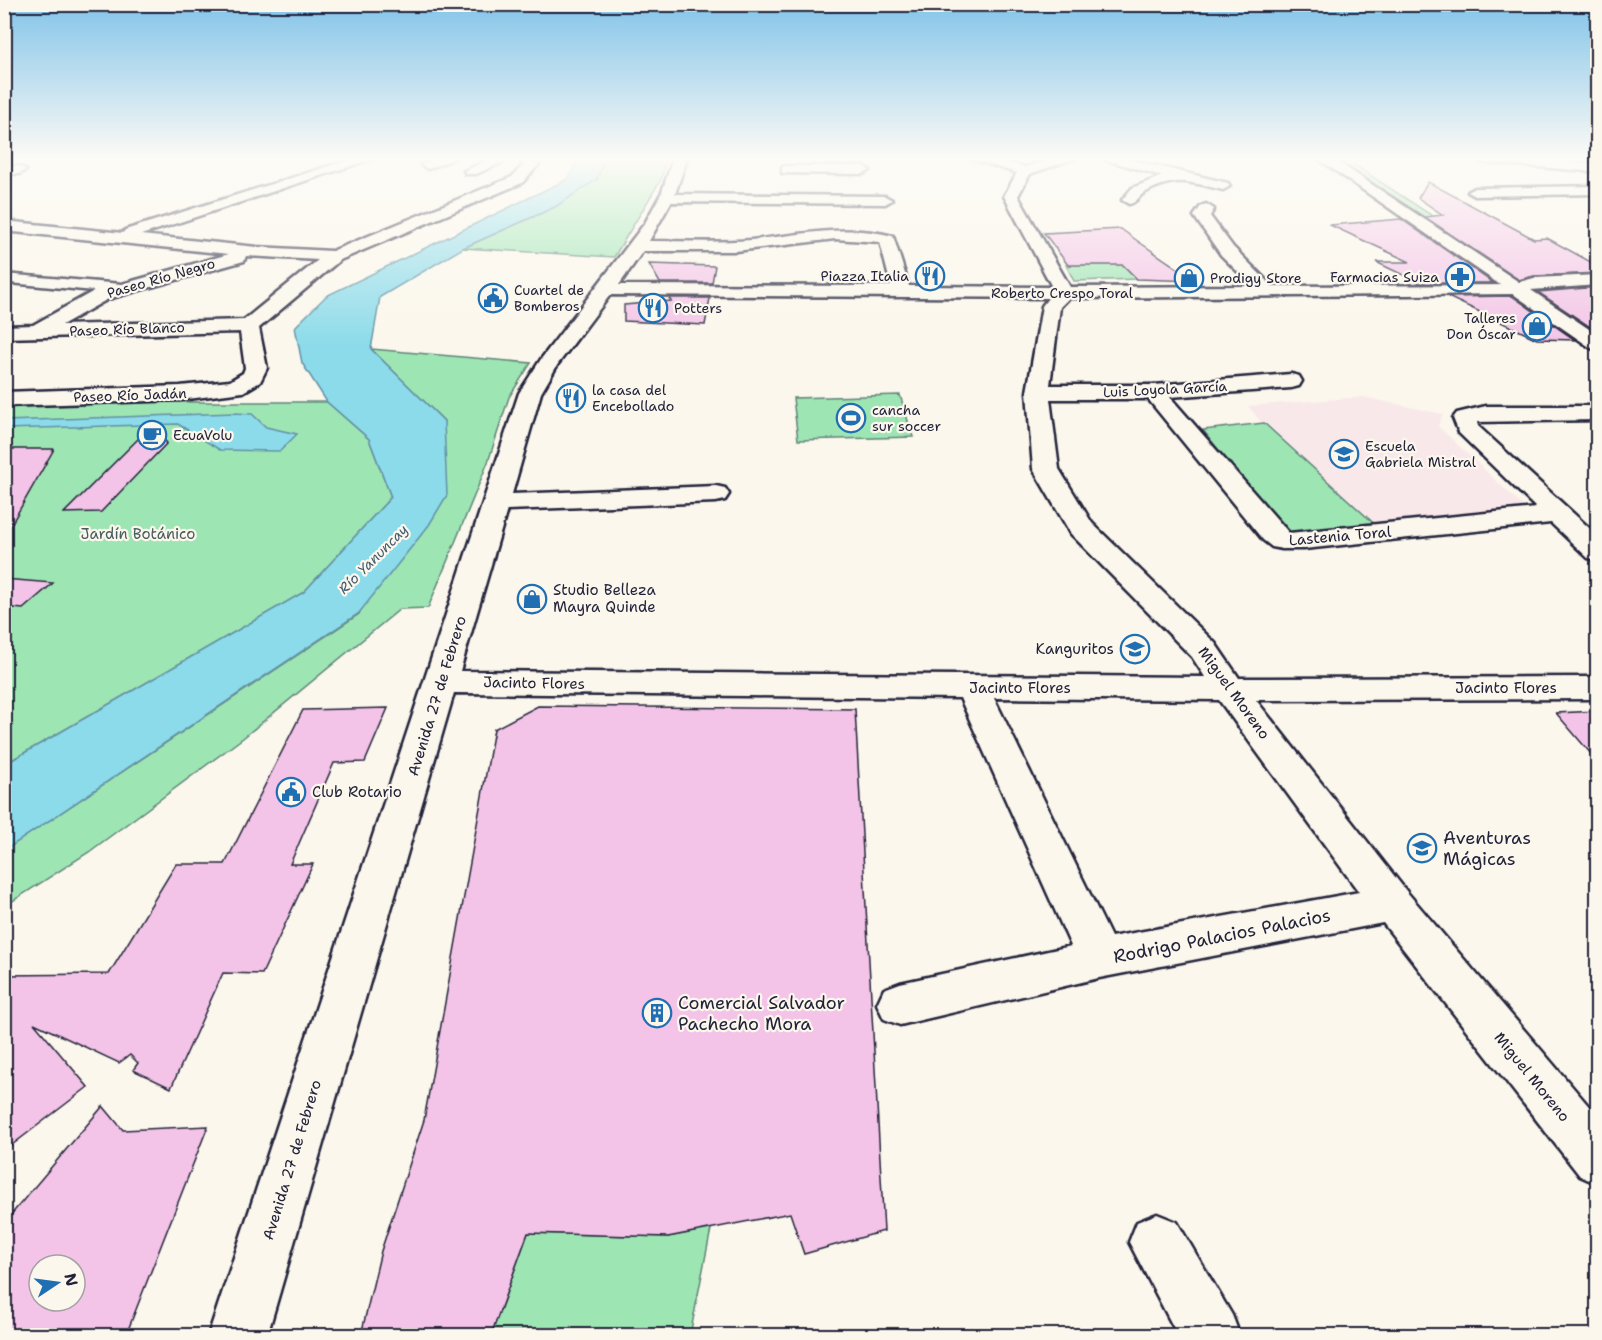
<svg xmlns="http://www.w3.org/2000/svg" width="1602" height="1340" viewBox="0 0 1602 1340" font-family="'Shantell Sans',sans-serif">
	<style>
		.built { fill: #f9e8ea }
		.green { fill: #9ee5b4; stroke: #608478; stroke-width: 1.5 }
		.water { fill: #8cdbea; stroke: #6291a4; stroke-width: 1.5 }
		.building { fill: #f3c4e7; stroke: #22223b; stroke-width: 1.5; fill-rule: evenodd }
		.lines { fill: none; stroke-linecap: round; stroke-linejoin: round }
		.minor-casing { stroke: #22223b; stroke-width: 5 }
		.major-casing { stroke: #22223b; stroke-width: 5 }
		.minor { fill: #fbf7ec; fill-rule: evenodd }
		.major { fill: #fbf7ec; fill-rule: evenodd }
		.labels { text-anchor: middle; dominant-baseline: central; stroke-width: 4.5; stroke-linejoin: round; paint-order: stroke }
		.far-poi-label { font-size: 14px; fill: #22223b; stroke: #fbf7ec; text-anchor: start }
		.far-street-label { font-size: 14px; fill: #22223b; stroke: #fbf7ec }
		.far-water-label { font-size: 14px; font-style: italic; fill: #425a70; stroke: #fbf7ec }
		.park-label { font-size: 15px; fill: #475c5f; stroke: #fbf7ec }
		.street-label { font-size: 15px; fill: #22223b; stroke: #fbf7ec }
		.poi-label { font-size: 15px; fill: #22223b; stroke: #fbf7ec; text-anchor: start }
		.near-poi-label { font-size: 18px; fill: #22223b; stroke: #fbf7ec; text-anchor: start }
		.near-street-label { font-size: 18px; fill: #22223b; stroke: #fbf7ec }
	</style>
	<rect width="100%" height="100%" fill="#fbf7ec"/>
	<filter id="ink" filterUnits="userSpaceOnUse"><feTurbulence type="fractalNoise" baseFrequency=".0167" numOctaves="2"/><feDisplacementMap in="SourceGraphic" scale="12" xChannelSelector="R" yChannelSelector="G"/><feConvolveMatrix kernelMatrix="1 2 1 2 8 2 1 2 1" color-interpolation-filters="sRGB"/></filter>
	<g filter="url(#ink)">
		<polygon class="built" points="1363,397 1443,414 1438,426 1527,510 1377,528 1280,531 1200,429 1261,422 1248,406"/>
		<g class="green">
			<polygon points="605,158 665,158 662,178 614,257 463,248 555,207 597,179"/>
			<polygon points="1323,158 1344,158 1527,278 1501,278"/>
			<polygon points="1066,265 1123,265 1137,279 1074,281"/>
			<polygon points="371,349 531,363 509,397 488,462 428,608 400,609 243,738 89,852 5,906 5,850 359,614 444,421"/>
			<polygon points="900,395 913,437 798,440 793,398"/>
			<polygon points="172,402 327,402 369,439 391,497 304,592 5,764 4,406"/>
			<polygon points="1264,423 1381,530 1306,536 1283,533 1203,430"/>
			<polygon points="711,1229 690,1335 491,1336 528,1233 668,1237"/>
		</g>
		<g class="water">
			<polygon points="578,158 605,158 597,179 555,207 463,248 380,297 371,349 444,421 447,495 429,525 359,613 5,850 5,764 304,592 391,497 369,439 327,402 302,363 295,327 326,296 568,179"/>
			<polygon points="234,413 252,414 266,427 297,434 280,451 220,450 178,424 5,429 5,421"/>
		</g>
		<g class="building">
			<polygon points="1428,182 1534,239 1547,238 1598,266 1598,273 1534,276 1519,280 1425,217 1443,215 1418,198"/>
			<polygon points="1401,219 1493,283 1420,283 1376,262 1410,262 1330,225"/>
			<polygon points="1121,229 1139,242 1196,281 1137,279 1123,265 1068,265 1044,233"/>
			<polygon points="649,264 715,266 712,283 660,283"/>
			<polygon points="1598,287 1598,332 1538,292"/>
			<polygon points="1512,296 1575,340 1537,339 1448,297"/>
			<polygon points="669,298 710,298 705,325 624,321 624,305 671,301"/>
			<polygon points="151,426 167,443 101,512 64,513"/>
			<polygon points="4,449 54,449 4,537"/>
			<polygon points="4,579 53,583 23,609 4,607"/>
			<polygon points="538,706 855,709 884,1231 804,1254 790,1213 668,1237 528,1233 491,1335 361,1335 381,1251 424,1120 494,729"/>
			<polygon points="388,708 365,762 334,763 290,864 313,864 262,974 223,973 171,1088 133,1070 138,1063 130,1055 119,1063 34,1023 88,1087 4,1151 4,975 109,974 176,864 225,864 303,710"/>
			<polygon points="1598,711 1598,762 1556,713"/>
			<path d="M 103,1106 L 123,1130 L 208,1126 L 126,1335 L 4,1335 L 4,1223 ZM 39,1265 L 75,1265 L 75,1301 L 39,1301 Z"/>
		</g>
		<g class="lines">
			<g class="minor-casing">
				<g id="minor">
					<path d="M 355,158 L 375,158 L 141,235 L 257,247 L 332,251 L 512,177 L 524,164 L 518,158 L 533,158 L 539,164 L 522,183 L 340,260 L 259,328 L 267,368 L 260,382 L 243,392 L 180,400 L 4,406 L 4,392 L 180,386 L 230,381 L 243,373 L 245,368 L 240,332 L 4,338 L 4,326 L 33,325 L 94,291 L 10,283 L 4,282 L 4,274 L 122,284 L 229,254 L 4,231 L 4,221 L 123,233 L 125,230 ZM 246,256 L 318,260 L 244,320 L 62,325 L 108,299 L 244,261 Z"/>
					<polygon points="436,158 456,158 428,169 421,165"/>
					<polygon points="493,158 512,158 476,174 466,174 464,171"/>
					<path d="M 673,158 L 687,158 L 675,194 L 885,196 L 892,200 L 885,204 L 671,202 L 649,241 C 683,241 717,243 751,240 C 799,235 845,224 893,236 L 909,286 L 1052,287 L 1004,196 L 1017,173 L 969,158 L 991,158 L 1025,167 L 1055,158 L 1076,158 L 1030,174 L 1018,196 L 1070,287 L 1252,286 L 1221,255 L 1194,216 L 1201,206 L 1206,204 L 1214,209 L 1210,216 L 1233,247 L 1272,286 L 1523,285 L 1526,289 L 1517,294 L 1069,298 L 1060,307 L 1050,385 L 1154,385 L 1291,374 L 1299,376 L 1302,381 L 1299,386 L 1291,388 L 1170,397 L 1289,533 L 1536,508 L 1459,433 L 1453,418 L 1457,413 L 1486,406 L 1598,406 L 1598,420 L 1477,422 L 1478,426 L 1598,536 L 1598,560 L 1588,558 L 1551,523 L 1304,549 L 1282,549 L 1272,547 L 1263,540 L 1148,399 L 1050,399 L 1059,469 L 1092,523 L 1215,643 L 1239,678 L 1598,677 L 1598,699 L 1256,700 L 1407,892 L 1598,1117 L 1598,1184 L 1580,1176 L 1383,923 L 1099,978 L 900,1025 L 884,1019 L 877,1004 L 884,989 L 900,983 L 1071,946 L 960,698 L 454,693 L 267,1336 L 208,1336 L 519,393 L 541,359 L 645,223 L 662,192 ZM 835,239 L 880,242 L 891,286 L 619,285 L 643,251 L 736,251 ZM 610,295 L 1048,298 L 1042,306 L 1027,392 L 1033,469 L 1071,534 L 1192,657 L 1205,677 L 460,671 L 507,510 L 716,502 L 725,500 L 729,494 L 725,488 L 716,486 L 512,494 L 541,393 L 558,364 ZM 994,698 L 1219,700 L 1359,892 L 1111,937 Z"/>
					<path d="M 1100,158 L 1123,158 L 1228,183 L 1230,186 L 1223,190 C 1190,182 1176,175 1144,193 C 1138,197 1136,203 1129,204 L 1122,200 L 1132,188 L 1162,176 Z"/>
					<polygon points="1473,158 1528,158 1598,164 1598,172 1479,162"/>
					<polygon points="4,165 19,166 26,170 19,174 4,173"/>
					<polygon points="787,166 863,166 870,170 863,174 782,173 782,167"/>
					<polygon points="1598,186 1598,194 1475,196 1468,192 1475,188"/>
					<polygon points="1157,1214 1177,1222 1232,1315 1240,1336 1178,1336 1129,1242 1137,1222"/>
				</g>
			</g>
			<g class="major-casing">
				<polygon id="major" points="1317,158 1332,158 1519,282 1534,278 1598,275 1598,285 1531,290 1598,335 1598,350 1591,348"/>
			</g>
			<use href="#minor" class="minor"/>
			<use href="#major" class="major"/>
		</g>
	</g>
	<linearGradient id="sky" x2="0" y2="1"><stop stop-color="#83c4e9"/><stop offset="0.46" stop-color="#fdfbf6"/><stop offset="1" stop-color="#fdfbf6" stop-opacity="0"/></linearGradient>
	<rect width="1602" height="346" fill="url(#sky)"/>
	<defs>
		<g id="restaurant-ring" transform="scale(1.5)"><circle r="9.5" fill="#fbf7ec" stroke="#1f6fb2" stroke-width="1.5"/><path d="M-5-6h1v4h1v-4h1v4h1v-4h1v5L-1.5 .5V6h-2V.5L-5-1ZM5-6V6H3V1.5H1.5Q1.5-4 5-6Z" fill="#1f6fb2"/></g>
		<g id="pharmacy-ring" transform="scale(1.5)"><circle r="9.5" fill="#fbf7ec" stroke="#1f6fb2" stroke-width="1.5"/><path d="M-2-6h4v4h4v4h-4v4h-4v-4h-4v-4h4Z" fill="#1f6fb2"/></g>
		<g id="shop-ring" transform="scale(1.5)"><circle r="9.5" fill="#fbf7ec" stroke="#1f6fb2" stroke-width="1.5"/><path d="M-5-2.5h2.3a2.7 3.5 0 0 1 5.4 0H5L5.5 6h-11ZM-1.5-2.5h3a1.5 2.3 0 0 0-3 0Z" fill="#1f6fb2"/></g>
		<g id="civic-ring" transform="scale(1.5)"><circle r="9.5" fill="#fbf7ec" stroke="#1f6fb2" stroke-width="1.5"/><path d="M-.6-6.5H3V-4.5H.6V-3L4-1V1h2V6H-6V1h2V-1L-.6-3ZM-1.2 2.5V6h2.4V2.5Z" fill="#1f6fb2"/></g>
		<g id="stadium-ring" transform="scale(1.5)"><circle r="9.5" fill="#fbf7ec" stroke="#1f6fb2" stroke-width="1.5"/><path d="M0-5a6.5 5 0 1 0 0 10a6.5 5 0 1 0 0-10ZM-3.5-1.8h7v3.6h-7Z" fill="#1f6fb2"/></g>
		<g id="cafe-ring" transform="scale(1.5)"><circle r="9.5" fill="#fbf7ec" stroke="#1f6fb2" stroke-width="1.5"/><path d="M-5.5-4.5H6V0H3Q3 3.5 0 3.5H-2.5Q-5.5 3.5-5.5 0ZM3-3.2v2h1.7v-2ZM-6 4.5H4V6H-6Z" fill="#1f6fb2"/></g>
		<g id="school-ring" transform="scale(1.5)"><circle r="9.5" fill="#fbf7ec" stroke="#1f6fb2" stroke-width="1.5"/><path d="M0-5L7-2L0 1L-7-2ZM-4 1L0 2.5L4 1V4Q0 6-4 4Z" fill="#1f6fb2"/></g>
		<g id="building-ring" transform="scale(1.5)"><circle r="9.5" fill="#fbf7ec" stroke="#1f6fb2" stroke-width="1.5"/><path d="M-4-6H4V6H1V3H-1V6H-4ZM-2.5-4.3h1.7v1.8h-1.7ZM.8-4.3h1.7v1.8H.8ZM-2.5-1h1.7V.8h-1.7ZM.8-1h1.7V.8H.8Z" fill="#1f6fb2"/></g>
	</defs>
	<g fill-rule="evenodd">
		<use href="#restaurant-ring" x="930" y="276"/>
		<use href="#pharmacy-ring" x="1460" y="277"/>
		<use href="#shop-ring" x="1189" y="278"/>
		<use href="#civic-ring" x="493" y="298"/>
		<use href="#restaurant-ring" x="653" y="308"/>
		<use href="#shop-ring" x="1537" y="326"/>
		<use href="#restaurant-ring" x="571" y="398"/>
		<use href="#stadium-ring" x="851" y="418"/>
		<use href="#cafe-ring" x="152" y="435"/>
		<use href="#school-ring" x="1344" y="454"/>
		<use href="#shop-ring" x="532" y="599"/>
		<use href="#school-ring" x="1135" y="649"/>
		<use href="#civic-ring" x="291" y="792"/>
		<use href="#school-ring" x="1422" y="848"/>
		<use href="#building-ring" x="657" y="1013"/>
	</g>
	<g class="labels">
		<g class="far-poi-label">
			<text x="909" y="276" text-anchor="end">Piazza Italia</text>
			<text x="1439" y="277" text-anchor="end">Farmacias Suiza</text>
			<text x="1210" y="278">Prodigy Store</text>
			<text x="514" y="290">Cuartel de<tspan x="514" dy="16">Bomberos</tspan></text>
			<text x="674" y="308">Potters</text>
			<text x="1516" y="318" text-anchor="end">Talleres<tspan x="1516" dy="16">Don Óscar</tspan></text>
			<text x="592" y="390">la casa del<tspan x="592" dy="16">Encebollado</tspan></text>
			<text x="872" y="410">cancha<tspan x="872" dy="16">sur soccer</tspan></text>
			<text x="173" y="435">EcuaVolu</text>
			<text x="1365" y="446">Escuela<tspan x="1365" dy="16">Gabriela Mistral</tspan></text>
		</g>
		<g class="far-street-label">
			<text transform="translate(161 278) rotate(-16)">Paseo Río Negro</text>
			<text x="1062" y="293">Roberto Crespo Toral</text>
			<text transform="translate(127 329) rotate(-2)">Paseo Río Blanco</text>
			<text transform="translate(1165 389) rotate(-3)">Luis Loyola García</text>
			<text transform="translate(130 395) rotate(-2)">Paseo Río Jadán</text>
		</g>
		<g class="far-water-label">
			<text transform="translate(373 559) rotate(-45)">Río Yanuncay</text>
		</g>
		<g class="park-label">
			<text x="138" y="534">Jardín Botánico</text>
		</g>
		<g class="street-label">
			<text transform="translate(1340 536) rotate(-5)">Lastenia Toral</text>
			<text transform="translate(534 683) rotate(1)">Jacinto Flores</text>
			<text x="1020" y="688">Jacinto Flores</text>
			<text x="1506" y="688">Jacinto Flores</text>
			<text transform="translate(1234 693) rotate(54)">Miguel Moreno</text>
			<text transform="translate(437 696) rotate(-73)">Avenida 27 de Febrero</text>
			<text transform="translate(1532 1077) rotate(51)">Miguel Moreno</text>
			<text transform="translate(292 1160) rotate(-73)">Avenida 27 de Febrero</text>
		</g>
		<g class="poi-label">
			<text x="553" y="590">Studio Belleza<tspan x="553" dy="17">Mayra Quinde</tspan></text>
			<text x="1114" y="649" text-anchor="end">Kanguritos</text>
			<text x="312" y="792">Club Rotario</text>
		</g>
		<g class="near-poi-label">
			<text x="1443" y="838">Aventuras<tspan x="1443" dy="21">Mágicas</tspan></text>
			<text x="678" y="1003">Comercial Salvador<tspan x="678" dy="21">Pachecho Mora</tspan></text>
		</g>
		<g class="near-street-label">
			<text transform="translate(1222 936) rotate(-11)">Rodrigo Palacios Palacios</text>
		</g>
	</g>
	<rect width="1602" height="1340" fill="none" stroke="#fbf7ec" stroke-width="24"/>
	<rect x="12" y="12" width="1578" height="1316" fill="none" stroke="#22223b" stroke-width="2" filter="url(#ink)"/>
	<g transform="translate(57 1283) rotate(77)"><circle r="28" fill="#fbf7ec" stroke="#a4a2a5" stroke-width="1.5"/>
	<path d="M0-4.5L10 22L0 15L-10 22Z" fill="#1f6fb2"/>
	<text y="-9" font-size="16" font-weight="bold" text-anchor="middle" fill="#22223b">N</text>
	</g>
</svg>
